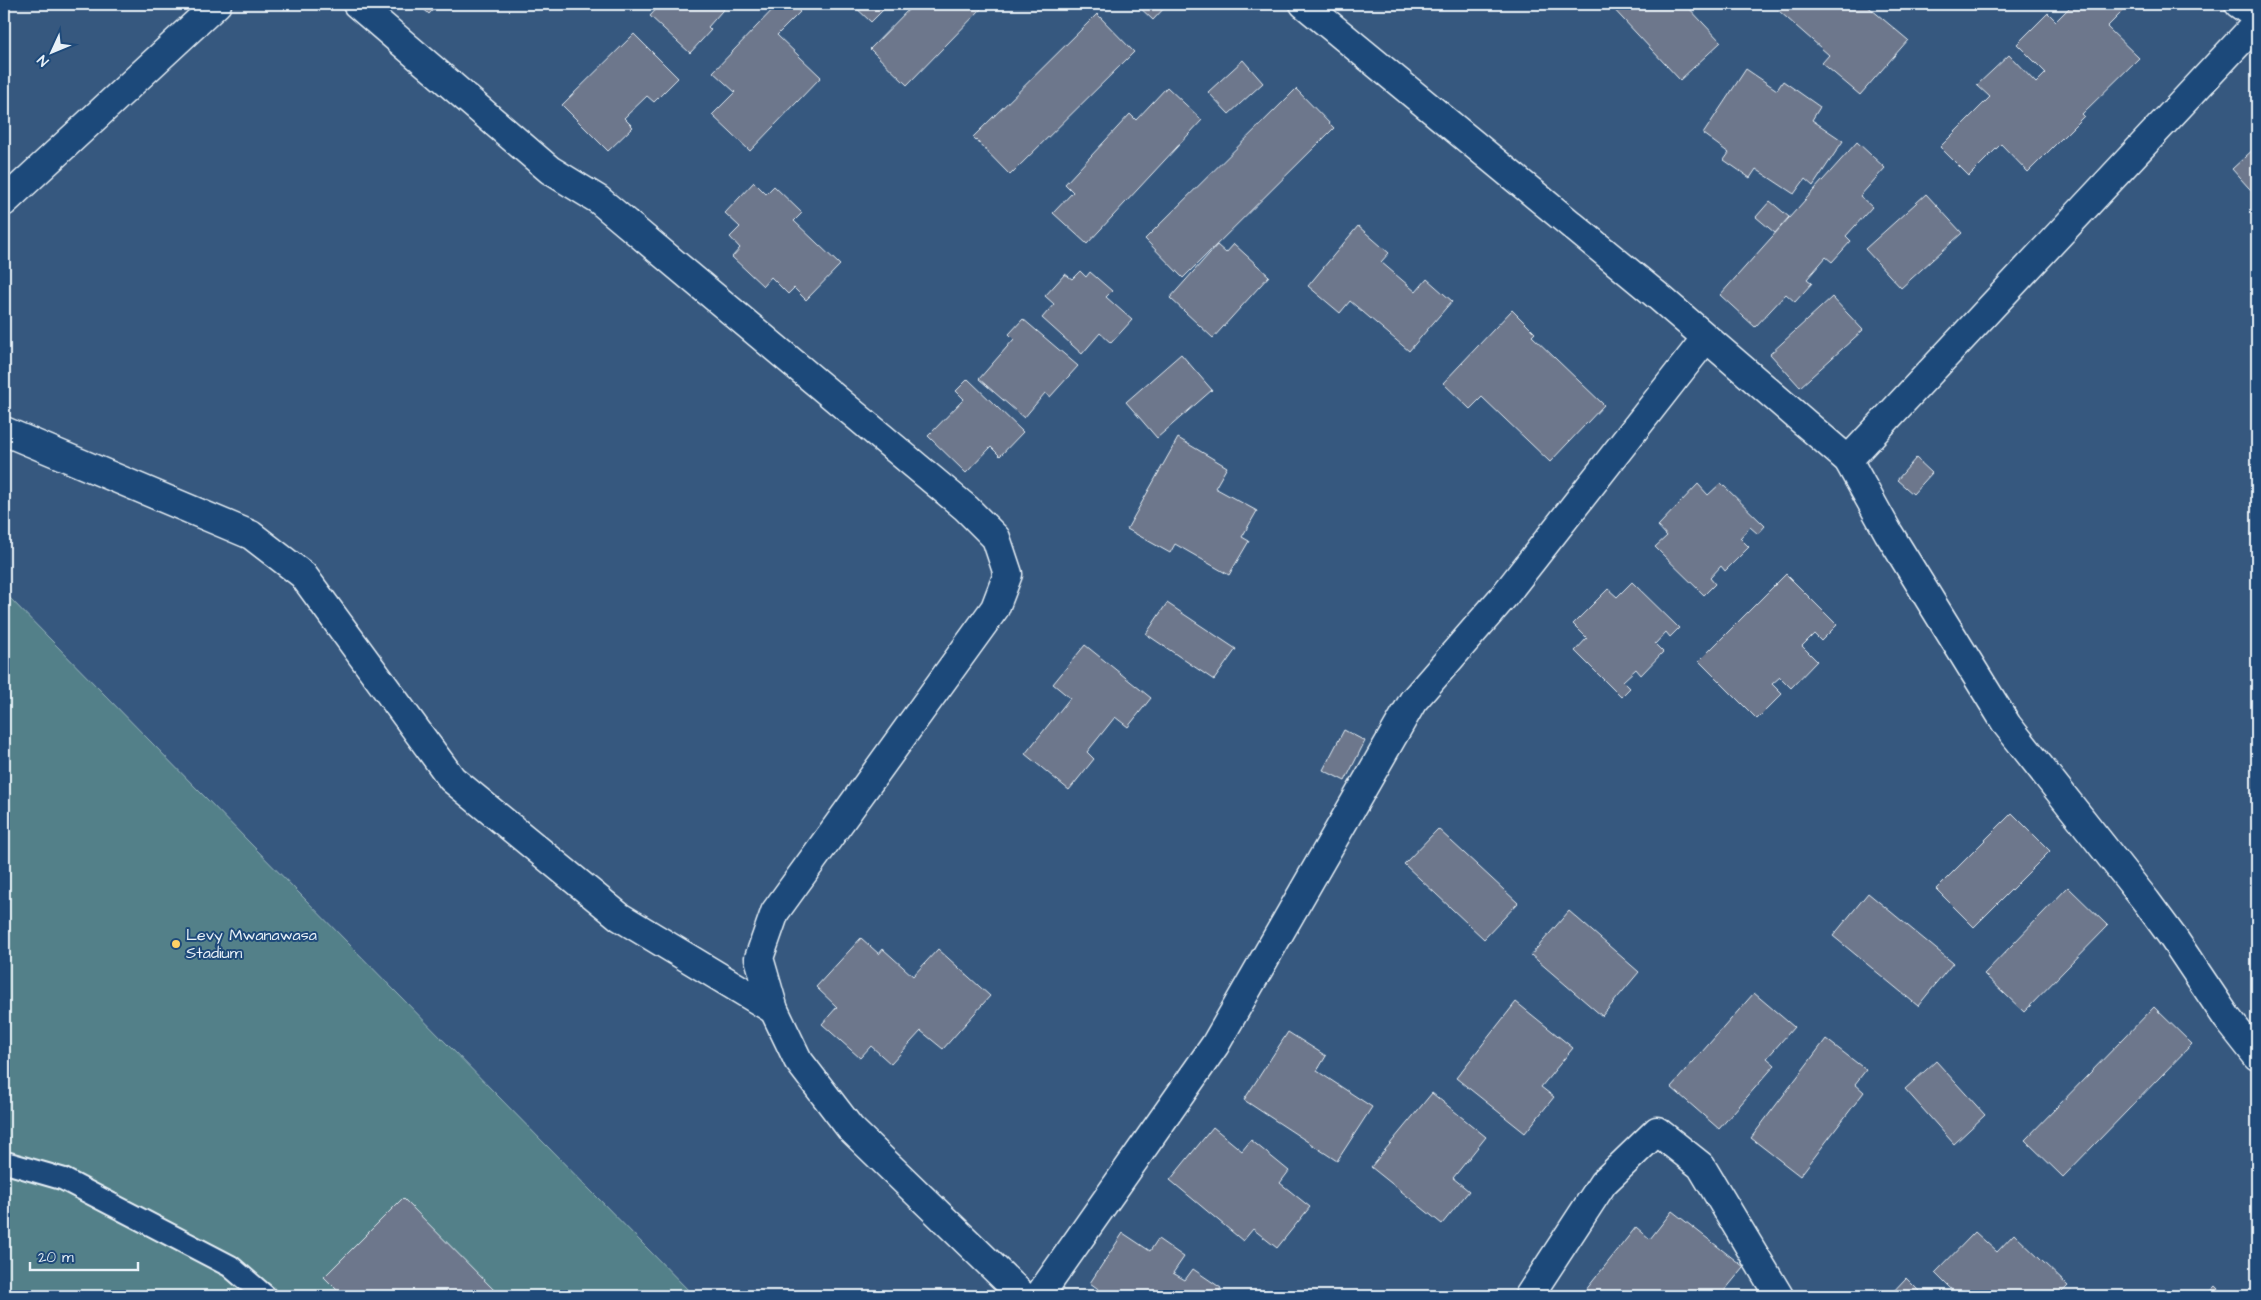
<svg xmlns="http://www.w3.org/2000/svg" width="2261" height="1300" viewBox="0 0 2261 1300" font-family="'Architects Daughter',sans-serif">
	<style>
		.green { fill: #528089; stroke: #9db8c0 }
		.building { fill: #6d778c; stroke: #e8f1f8 }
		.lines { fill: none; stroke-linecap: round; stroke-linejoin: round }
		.lane-casing { stroke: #e8f1f8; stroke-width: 25 }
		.street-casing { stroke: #e8f1f8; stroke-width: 31 }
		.lane { stroke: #1f4a7a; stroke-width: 21 }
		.street { stroke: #1f4a7a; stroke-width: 28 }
		.poi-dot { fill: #ffd166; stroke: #1f4a7a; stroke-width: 2 }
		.labels { text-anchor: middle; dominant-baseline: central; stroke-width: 4; stroke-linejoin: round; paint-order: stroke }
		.poi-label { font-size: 16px; fill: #e8f1f8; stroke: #1f4a7a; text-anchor: start }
	</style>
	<rect width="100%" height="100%" fill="#36587f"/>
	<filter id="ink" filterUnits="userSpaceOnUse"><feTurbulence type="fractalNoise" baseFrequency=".02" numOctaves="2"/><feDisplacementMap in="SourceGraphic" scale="10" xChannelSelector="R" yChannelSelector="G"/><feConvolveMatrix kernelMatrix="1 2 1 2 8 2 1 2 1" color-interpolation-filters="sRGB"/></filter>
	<g filter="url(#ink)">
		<polygon class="green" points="4,592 694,1296 4,1296"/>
		<g class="building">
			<polygon points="418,4 438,4 429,14"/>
			<polygon points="661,4 728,4 708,27 711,30 690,53 650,16"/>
			<polygon points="778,4 792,4 800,12 777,35 821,77 750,151 712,115 735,92 713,72"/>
			<polygon points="852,4 889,4 871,22"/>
			<polygon points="914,4 977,4 982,8 907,85 870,49"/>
			<polygon points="1136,4 1168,4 1153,20"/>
			<polygon points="1609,4 1685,4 1721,42 1680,80"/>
			<polygon points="1785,4 1865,4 1908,40 1860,95 1822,63 1829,55 1779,11"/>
			<polygon points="2073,4 2130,4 2107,27 2139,58 2082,114 2084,116 2028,172 2001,144 1969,176 1940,147 1990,97 1977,85 2009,55 2036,83 2046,73 2017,44 2048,13 2056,21"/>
			<polygon points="1097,14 1134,52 1010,175 973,137"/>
			<polygon points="634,34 678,78 654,102 647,96 624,118 633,127 608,151 562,105"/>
			<polygon points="1243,60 1263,83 1229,114 1208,92"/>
			<polygon points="1746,69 1777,90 1783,81 1820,107 1812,120 1843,141 1813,186 1805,179 1794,194 1756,169 1750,178 1724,160 1729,153 1703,134"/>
			<polygon points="1167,87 1202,120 1087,244 1053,213 1073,192 1065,184 1130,114 1136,120"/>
			<polygon points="1296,89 1334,128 1183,278 1145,239"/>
			<polygon points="1857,142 1885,168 1860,196 1872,207 1846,236 1851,241 1832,262 1826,257 1807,279 1812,283 1795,302 1786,294 1755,327 1720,295"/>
			<polygon points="2257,146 2257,197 2232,169"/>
			<polygon points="754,182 766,194 774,186 802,213 794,221 840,265 806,300 794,288 788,294 771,277 763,286 732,257 740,248 730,237 740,227 725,213"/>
			<polygon points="1926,194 1962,233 1901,288 1865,249"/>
			<polygon points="1770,201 1789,217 1775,233 1756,217"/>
			<polygon points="1358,226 1389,253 1381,262 1416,292 1427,279 1452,301 1409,351 1350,301 1340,313 1308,286"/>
			<polygon points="1234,244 1269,276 1213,338 1170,298 1217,245 1226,253"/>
			<polygon points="1080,271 1086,277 1090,272 1112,291 1106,297 1132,320 1111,343 1100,333 1082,354 1042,318 1054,304 1045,296 1065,274 1072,279"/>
			<polygon points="1832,297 1863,330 1800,387 1770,354"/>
			<polygon points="1512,310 1535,333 1532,336 1604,405 1550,462 1482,397 1470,409 1443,383"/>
			<polygon points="1023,319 1078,366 1050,397 1045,393 1024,418 979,379 1014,339 1009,334"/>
			<polygon points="1181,354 1212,390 1157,438 1126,402"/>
			<polygon points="968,379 1023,432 1000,456 991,447 966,473 928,436 964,399 956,391"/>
			<polygon points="1178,438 1227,467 1215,488 1257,511 1242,537 1249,541 1229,575 1175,544 1170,553 1127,529"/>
			<polygon points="1916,458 1932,473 1913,494 1897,480"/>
			<polygon points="1721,483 1765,526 1758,534 1750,527 1740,538 1749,547 1725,571 1721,566 1710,578 1715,584 1704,595 1655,547 1667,536 1658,526 1698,484 1708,495"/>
			<polygon points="1786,574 1837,625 1821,641 1814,634 1802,646 1817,661 1791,688 1780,677 1772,684 1782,694 1757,719 1699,661"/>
			<polygon points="1632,582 1679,628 1670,637 1666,632 1655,644 1663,652 1641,675 1636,669 1623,681 1630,688 1621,697 1575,651 1587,638 1573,624 1608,589 1617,597"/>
			<polygon points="1167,603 1236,649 1214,680 1146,634"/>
			<polygon points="1085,645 1151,698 1128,727 1115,717 1087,752 1094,759 1069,790 1025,754 1070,698 1053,684"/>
			<polygon points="1344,730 1365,741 1345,781 1323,770"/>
			<polygon points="2012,813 2050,851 1974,927 1936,889"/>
			<polygon points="1438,829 1518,903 1484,939 1404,864"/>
			<polygon points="2068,887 2108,926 2024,1012 1984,974"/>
			<polygon points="1868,893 1953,963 1918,1006 1833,936"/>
			<polygon points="1569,911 1639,972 1602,1016 1531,955"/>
			<polygon points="861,938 879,954 883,949 913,976 938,949 990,996 943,1049 921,1031 891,1064 871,1046 860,1058 822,1024 837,1007 816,987"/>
			<polygon points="1754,993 1794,1027 1767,1058 1775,1065 1719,1129 1671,1087"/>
			<polygon points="1516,1002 1573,1048 1541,1087 1554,1097 1525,1133 1456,1078"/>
			<polygon points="2154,1007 2192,1044 2063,1177 2025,1140"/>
			<polygon points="1288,1032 1326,1056 1317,1071 1372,1107 1337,1161 1244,1100"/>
			<polygon points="1826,1039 1866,1070 1855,1084 1864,1092 1800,1176 1751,1138"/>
			<polygon points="1936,1061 1985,1115 1954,1144 1905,1089"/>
			<polygon points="1432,1093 1486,1137 1453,1178 1469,1191 1442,1224 1371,1167"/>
			<polygon points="1213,1127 1242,1151 1251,1140 1289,1171 1280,1183 1310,1207 1277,1248 1253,1229 1243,1241 1170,1180"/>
			<polygon points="403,1198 500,1296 343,1296 324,1277"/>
			<polygon points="1672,1211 1744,1267 1720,1296 1581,1296 1636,1227 1650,1239"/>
			<polygon points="1975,1232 1997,1252 2014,1234 2068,1286 2058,1296 1950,1296 1954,1292 1935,1273"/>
			<polygon points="1123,1233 1150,1251 1158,1239 1184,1257 1173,1273 1185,1280 1193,1269 1221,1288 1216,1296 1108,1296 1090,1283"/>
			<polygon points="1906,1278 1924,1296 1889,1296"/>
			<polygon points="2215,1286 2225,1296 2205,1296"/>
		</g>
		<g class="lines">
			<g class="lane-casing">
				<polyline id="lane" points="4,1162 63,1179 230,1266 265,1296"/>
			</g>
			<g class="street-casing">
				<g id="street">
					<polyline points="357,4 550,170 599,200 966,508 996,538 1008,574 995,608 775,912 759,958 774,1010 798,1060 850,1128 1023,1296"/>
					<polyline points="1304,4 1659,297 1848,460 1888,532 2007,725 2146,901 2174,939 2227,1018 2257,1056"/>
					<polyline points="2239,4 2257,17"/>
					<polyline points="4,202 217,4"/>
					<polyline points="4,431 251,535 303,575 452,779 620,917 774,1010"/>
					<polyline points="1848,460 2257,23"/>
					<polyline points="1039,1296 1215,1045 1413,701 1504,596 1706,338"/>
					<polyline points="1529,1296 1603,1183 1657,1131 1701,1166 1779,1296"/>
				</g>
			</g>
			<use href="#lane" class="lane"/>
			<use href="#street" class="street"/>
		</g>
	</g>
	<circle class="poi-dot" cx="176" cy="944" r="5"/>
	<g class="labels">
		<g class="poi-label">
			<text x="186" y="935">Levy Mwanawasa<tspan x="186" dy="18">Stadium</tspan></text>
		</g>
	</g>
	<rect width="2261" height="1300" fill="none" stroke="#1f4a7a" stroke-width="20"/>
	<rect x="10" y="10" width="2241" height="1280" fill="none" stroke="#e8f1f8" stroke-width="2" filter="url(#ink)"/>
	<g transform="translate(52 52) rotate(226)" stroke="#1f4a7a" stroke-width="4" paint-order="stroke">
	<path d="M0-4L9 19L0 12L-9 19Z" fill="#e8f1f8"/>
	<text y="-8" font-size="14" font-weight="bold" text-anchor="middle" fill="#e8f1f8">N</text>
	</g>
	<path d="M30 1262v8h108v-8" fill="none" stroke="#e8f1f8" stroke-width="2.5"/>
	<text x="38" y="1262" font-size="15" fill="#e8f1f8" stroke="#1f4a7a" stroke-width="4" paint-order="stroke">20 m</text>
</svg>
